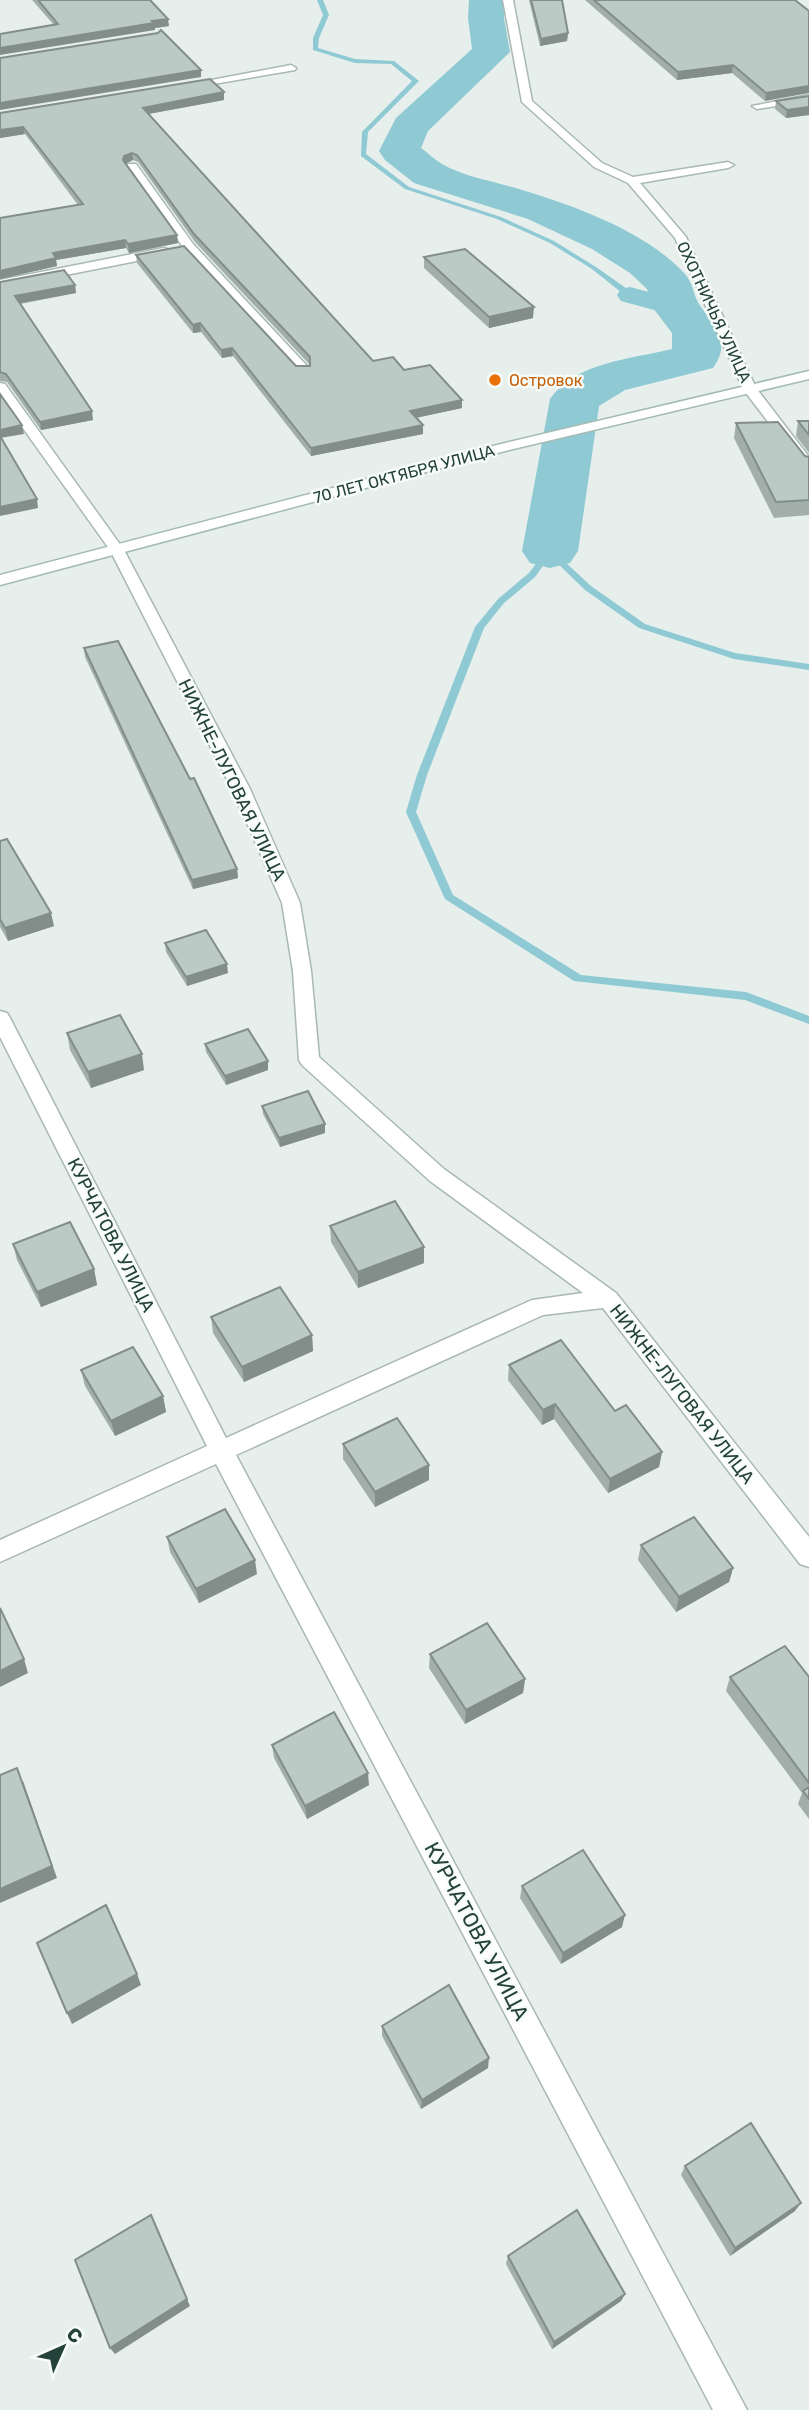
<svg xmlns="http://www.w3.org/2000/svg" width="809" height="2410" viewBox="0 0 809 2410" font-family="Rubik,sans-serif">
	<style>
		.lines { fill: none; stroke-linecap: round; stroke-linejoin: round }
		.stream { fill: #8ec9d4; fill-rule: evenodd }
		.canal { fill: #8ec9d4; fill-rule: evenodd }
		.river { fill: #8ec9d4; fill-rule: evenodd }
		.street-casing { stroke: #a8b8b2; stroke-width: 3 }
		.secondary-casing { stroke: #a4bbb3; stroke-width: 3 }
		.street { fill: #fff; fill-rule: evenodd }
		.secondary { fill: #fff; fill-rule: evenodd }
		.wall { fill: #a1aea9 }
		.shaded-wall { fill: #838d89 }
		.building { fill: #bbcac4; stroke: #838d89; stroke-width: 2 }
		.food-dot { fill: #e8710a; stroke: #f7fbf9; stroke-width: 2.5 }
		.labels { text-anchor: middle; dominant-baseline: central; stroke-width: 5; stroke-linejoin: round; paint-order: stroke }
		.far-street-label { font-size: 16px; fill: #24423a; stroke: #f7fbf9 }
		.far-food-label { font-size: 16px; fill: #c56008; stroke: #f7fbf9; text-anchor: start }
		.street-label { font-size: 18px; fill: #24423a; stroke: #f7fbf9 }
		.near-street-label { font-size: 21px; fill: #24423a; stroke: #f7fbf9 }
	</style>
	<rect width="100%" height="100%" fill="#e6efeb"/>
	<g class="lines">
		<g class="stream">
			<polygon points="317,0 323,0 329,15 319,38 318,48 355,59 394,61 419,81 368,132 366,154 409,187 501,217 554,241 596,267 633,293 633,297 627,297 592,269 550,243 497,219 405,189 361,156 362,132 412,81 391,64 355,63 313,50 313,38 323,15"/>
			<polygon points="550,548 591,586 645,624 735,653 809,664 809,670 734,659 639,628 585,590 550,556 535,577 504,603 484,628 427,775 416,812 453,895 581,975 746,992 809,1016 809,1024 745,1000 574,981 445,899 406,812 417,775 475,627 498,599 529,573 547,549"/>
		</g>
		<polygon class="canal" points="630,287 686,302 689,308 686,314 676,316 621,301 617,295 621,289"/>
		<path class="river" d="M 469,0 L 505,0 L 504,18 L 510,52 L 428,131 L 421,148 C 428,153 435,160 442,164 C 462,176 496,182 519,189 C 572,205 646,231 685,274 C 694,284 693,297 701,307 C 716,328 731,343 713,368 L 625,390 L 599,406 L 578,551 L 570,563 L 550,568 L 530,563 L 522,551 L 550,399 C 575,362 632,359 672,349 L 672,333 L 653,308 L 647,289 L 630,273 L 592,249 L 528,219 L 414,183 L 385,160 L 379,151 L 396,118 L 472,49 L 468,18 Z"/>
		<g class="street-casing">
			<g id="street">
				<polygon points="503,0 513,0 532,101 602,163 633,177 728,162 734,165 728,168 640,183 686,237 756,388 809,457 809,470 804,469 743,389 675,238 628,183 594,167 522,102"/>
				<polygon points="291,65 296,68 295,70 185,89 180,86"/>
				<polygon points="809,95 809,101 757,109 752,106"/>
				<polygon points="128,164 136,164 193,244 308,367 308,373 298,373 185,250 126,166"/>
				<polygon points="163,248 167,249 167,255 0,288 0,280"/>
				<polygon points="0,383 5,384 124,550 250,789 300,903 311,971 319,1057 444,1169 616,1293 809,1537 809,1567 800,1564 603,1308 543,1315 236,1455 747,2410 713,2410 216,1464 0,1562 0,1540 207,1446 0,1037 0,1011 7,1013 10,1018 226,1438 532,1300 583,1293 430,1181 302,1065 299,1060 293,971 282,903 232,789 110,550 0,396"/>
			</g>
		</g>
		<g class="secondary-casing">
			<polygon id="secondary" points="809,371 809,379 509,450 0,585 0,575 501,444"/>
		</g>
		<use href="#street" class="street"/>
		<use href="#secondary" class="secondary"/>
	</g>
	<g class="wall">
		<polygon points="32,0 150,0 169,26 155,28 155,30 54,25"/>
		<polygon points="529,0 562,0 568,33 567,41 540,46"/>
		<polygon points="585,0 795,0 765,101 732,73 677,80"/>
		<polygon points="809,96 809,115 786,118 775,109 776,101"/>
		<polygon points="224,100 148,114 373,361 404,370 462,408 416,418 423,434 311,456 233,356 222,358 201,332 193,333 137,263 136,255 296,366 310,366 310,365 195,242 138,162 133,160 126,163 177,235 178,243 129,253 126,248 56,260 57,266 0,279 0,218 78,205 25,134 0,138 0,113"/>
		<polygon points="424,257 533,318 489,328 424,268"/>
		<polygon points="0,282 75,285 76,293 20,304 93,420 41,430 7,382 0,381"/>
		<polygon points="798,421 809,421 809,453 796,436"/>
		<polygon points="736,423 809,457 809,515 774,518 734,438"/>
		<polygon points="84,648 237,869 238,878 193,889 85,657"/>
		<polygon points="0,841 54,926 8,941 0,927"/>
		<polygon points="165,943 228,973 187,986 166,952"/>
		<polygon points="67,1033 144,1070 91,1088 70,1050"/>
		<polygon points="205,1044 268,1061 268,1070 226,1085 206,1052"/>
		<polygon points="262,1106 325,1124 325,1133 280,1147 263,1114"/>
		<polygon points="330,1226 424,1263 358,1288 331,1242"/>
		<polygon points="13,1244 94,1269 97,1285 41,1307 17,1260"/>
		<polygon points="211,1317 312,1335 313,1351 244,1382 213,1333"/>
		<polygon points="509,1365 615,1411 662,1452 659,1467 608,1493 554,1419 542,1425 508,1380"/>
		<polygon points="81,1370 163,1396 166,1412 115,1436 85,1386"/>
		<polygon points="343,1444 429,1480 375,1507 343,1459"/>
		<polygon points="167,1537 257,1574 199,1603 170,1552"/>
		<polygon points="641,1545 733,1568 729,1582 676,1612 638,1560"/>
		<polygon points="430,1654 525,1679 523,1693 465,1724 429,1668"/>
		<polygon points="730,1677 809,1677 809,1819 798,1804 802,1793 726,1691"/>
		<polygon points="272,1745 369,1785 307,1819 274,1758"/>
		<polygon points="522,1886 622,1927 561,1964 520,1898"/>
		<polygon points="382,2026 488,2068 421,2109 382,2036"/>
		<polygon points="685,2166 795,2211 730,2256 681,2175"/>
		<polygon points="508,2256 625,2294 621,2301 552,2349 506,2264"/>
	</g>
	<g class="shaded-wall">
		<polygon points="168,19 169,26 155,28 155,30 0,55 0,48"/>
		<polygon points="568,33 567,41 540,46 541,39"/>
		<polygon points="733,65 732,73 677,80 678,72"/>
		<polygon points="201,70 201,77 0,110 0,103"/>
		<polygon points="809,86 809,93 765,101 766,93"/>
		<polygon points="224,92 224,100 143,115 143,108"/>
		<polygon points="809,107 809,115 786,118 787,110"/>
		<polygon points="23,127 25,134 0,138 0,130"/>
		<polygon points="132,153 133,160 125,164 123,160 124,156"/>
		<polygon points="177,235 178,243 129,253 128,244"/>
		<polygon points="125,240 126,248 56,260 57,266 0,279 0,271 53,253"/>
		<polygon points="75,285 76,293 16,304 15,296"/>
		<polygon points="534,307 533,318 489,328 489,317"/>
		<polygon points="200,323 201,332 193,333 193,325"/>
		<polygon points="232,348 233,356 222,358 221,350"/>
		<polygon points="462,400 462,408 410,419 410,411"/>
		<polygon points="92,411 93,420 41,430 40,422"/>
		<polygon points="22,425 24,434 0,438 0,430"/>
		<polygon points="423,425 423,434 311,456 311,448"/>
		<polygon points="37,499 38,508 0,516 0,507"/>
		<polygon points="237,869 238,878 193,889 192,880"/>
		<polygon points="51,913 54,926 8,941 5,928"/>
		<polygon points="227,964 228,973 187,986 186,977"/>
		<polygon points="142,1054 144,1070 91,1088 88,1072"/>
		<polygon points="268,1061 268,1070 226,1085 225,1076"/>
		<polygon points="325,1124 325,1133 280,1147 279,1138"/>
		<polygon points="424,1247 424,1263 358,1288 358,1272"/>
		<polygon points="94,1269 97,1285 41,1307 37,1292"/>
		<polygon points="312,1335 313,1351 244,1382 242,1367"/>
		<polygon points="163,1396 166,1412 115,1436 111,1421"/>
		<polygon points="555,1404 554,1419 542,1425 543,1410"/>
		<polygon points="662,1452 659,1467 608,1493 610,1479"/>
		<polygon points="429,1465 429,1480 375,1507 375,1492"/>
		<polygon points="255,1560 257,1574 199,1603 196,1589"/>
		<polygon points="733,1568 729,1582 676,1612 679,1597"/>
		<polygon points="24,1659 28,1673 0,1687 0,1671"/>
		<polygon points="525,1679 523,1693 465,1724 466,1710"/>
		<polygon points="368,1773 369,1785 307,1819 305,1806"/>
		<polygon points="23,1781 57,1878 0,1903 0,1889"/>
		<polygon points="625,1915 622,1927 561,1964 563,1953"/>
		<polygon points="137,1974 141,1985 72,2024 67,2013"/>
		<polygon points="489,2058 488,2068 421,2109 422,2100"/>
		<polygon points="801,2203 795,2211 730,2256 735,2248"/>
		<polygon points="151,2215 190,2306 115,2354 110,2348"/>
		<polygon points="625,2294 621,2301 552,2349 554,2342"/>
	</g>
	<g class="building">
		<polygon points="38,0 150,0 168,19 152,21 154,23 0,48 0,34 58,24"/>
		<polygon points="531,0 562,0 568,33 541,39"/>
		<polygon points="594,0 795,0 809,11 809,86 766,93 733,65 678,72"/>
		<polygon points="161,30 201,70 0,103 0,58 158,33"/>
		<polygon points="210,79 224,92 143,108 373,361 393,357 404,370 430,365 462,400 410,411 423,425 311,448 232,348 221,350 200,323 193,325 136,255 184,246 296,366 310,366 310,357 194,234 137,155 132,153 124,156 123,160 177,235 128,244 125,240 53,253 56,258 0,271 0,218 83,204 23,127 0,130 0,113"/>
		<polygon points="809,96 809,107 787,110 776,101"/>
		<polygon points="465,249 534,307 489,317 424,257"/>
		<polygon points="64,270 75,285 15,296 92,411 40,422 6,374 0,372 0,282"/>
		<polygon points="0,394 22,425 0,430"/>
		<polygon points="798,421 809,421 809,435"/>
		<polygon points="778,422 805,456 809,457 809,500 776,502 736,423"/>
		<polygon points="0,436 37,499 0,507"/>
		<polygon points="118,641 190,779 194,778 237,869 192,880 84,648"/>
		<polygon points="7,839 51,913 5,928 0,919 0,841"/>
		<polygon points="206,930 227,964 186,977 165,943"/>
		<polygon points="120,1015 142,1054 88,1072 67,1033"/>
		<polygon points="248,1029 268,1061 225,1076 205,1044"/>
		<polygon points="308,1091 325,1124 279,1138 262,1106"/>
		<polygon points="395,1201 424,1247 358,1272 330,1226"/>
		<polygon points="70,1222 94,1269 37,1292 13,1244"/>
		<polygon points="280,1287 312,1335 242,1367 211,1317"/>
		<polygon points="561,1340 615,1411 626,1405 662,1452 610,1479 555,1404 543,1410 509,1365"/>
		<polygon points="133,1347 163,1396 111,1421 81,1370"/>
		<polygon points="397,1418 429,1465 375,1492 343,1444"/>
		<polygon points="225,1509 255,1560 196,1589 167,1537"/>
		<polygon points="694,1517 733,1568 679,1597 641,1545"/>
		<polygon points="0,1608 24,1659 0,1671"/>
		<polygon points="487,1623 525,1679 466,1710 430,1654"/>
		<polygon points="785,1646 809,1677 809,1783 730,1677"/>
		<polygon points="334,1712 368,1773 305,1806 272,1745"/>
		<polygon points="17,1768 52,1866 0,1889 0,1775"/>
		<polygon points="809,1787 809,1799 803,1791"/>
		<polygon points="583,1850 625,1915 563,1953 522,1886"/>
		<polygon points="106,1905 137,1974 67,2013 37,1943"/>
		<polygon points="449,1985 489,2058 422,2100 382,2026"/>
		<polygon points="751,2123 801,2203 735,2248 685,2166"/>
		<polygon points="577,2210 625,2294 554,2342 508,2256"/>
		<polygon points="151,2215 187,2299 110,2348 75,2260"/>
	</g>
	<circle class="food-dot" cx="495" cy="380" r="7"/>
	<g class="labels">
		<g class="far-street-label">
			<text transform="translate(714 312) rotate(65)">ОХОТНИЧЬЯ УЛИЦА</text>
			<text transform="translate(404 474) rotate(-15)">70 ЛЕТ ОКТЯБРЯ УЛИЦА</text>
		</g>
		<g class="far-food-label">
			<text x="509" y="380">Островок</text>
		</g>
		<g class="street-label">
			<text transform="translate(232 780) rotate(64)">НИЖНЕ-ЛУГОВАЯ УЛИЦА</text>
			<text transform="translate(111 1235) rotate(63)">КУРЧАТОВА УЛИЦА</text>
			<text transform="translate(682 1394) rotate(52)">НИЖНЕ-ЛУГОВАЯ УЛИЦА</text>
		</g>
		<g class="near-street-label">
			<text transform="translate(477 1931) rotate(62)">КУРЧАТОВА УЛИЦА</text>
		</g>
	</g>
	<g transform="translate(63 2347) rotate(45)" stroke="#f7fbf9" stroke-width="5" paint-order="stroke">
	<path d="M0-5L12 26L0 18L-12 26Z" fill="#24423a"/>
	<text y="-10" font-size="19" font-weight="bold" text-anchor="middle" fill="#24423a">С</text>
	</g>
</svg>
